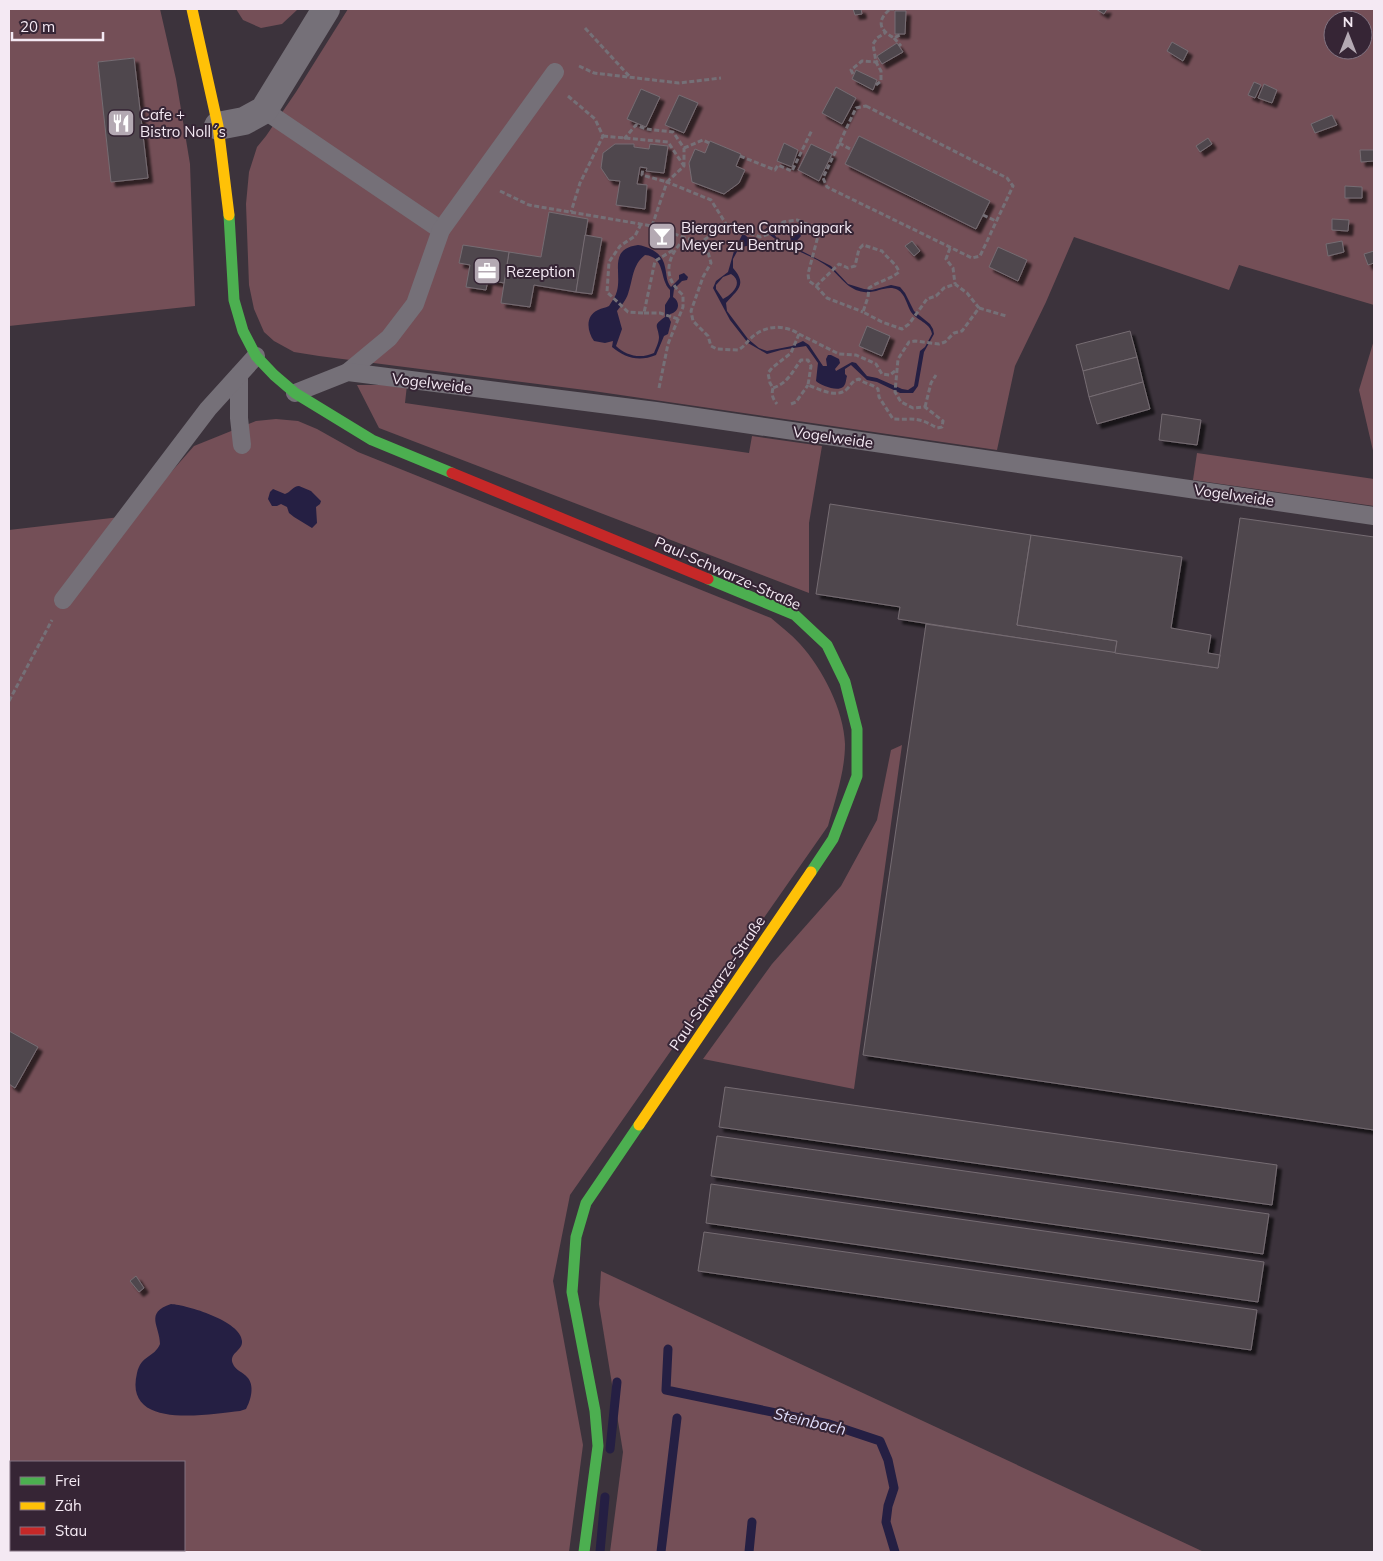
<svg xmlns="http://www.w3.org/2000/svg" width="1383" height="1561" viewBox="0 0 1383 1561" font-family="Mulish,sans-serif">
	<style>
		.green { fill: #744f57; fill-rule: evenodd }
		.water { fill: #251f43; fill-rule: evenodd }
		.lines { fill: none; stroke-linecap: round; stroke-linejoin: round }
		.stream { stroke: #251f43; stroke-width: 9 }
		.building { fill: #50474e; stroke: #756c72; filter: url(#shadow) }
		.path { stroke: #757077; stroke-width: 3; stroke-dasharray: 5 2.5; stroke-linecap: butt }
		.lane { stroke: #757078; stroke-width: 18 }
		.street { stroke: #757078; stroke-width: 28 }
		.fast { stroke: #4caf50; stroke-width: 11 }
		.slow { stroke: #ffc107; stroke-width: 11 }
		.jam { stroke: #c62828; stroke-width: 11 }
		.labels { text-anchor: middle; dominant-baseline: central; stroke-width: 4; stroke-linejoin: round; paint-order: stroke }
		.poi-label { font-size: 15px; fill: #f4e9f3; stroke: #362535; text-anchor: start }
		.street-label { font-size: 15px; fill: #f4e9f3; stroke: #362535 }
		.water-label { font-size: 16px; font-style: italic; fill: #dedcfa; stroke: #362535 }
	</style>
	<defs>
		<filter id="shadow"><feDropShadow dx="4.5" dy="4.5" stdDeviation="1" flood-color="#0009"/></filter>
	</defs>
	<rect width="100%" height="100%" fill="#3c333c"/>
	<g class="green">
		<path d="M 9,9 L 160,9 L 176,79 L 190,164 L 195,306 L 9,326 ZM 134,58 L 148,177 L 112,182 L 98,62 Z"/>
		<polygon points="236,9 298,9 282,24 261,28 243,20"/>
		<path d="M 348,9 L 1374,9 L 1374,305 L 1239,265 L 1229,290 L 1074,237 L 1046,302 L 1015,366 L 997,450 L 593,391 L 319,356 L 294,352 L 274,341 L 264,332 L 254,309 L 249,285 L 246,204 L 249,172 L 257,147 L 266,136 L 296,92 ZM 1333,20 L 1363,20 L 1363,50 L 1333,50 Z"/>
		<polygon points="1374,340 1374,455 1359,390"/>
		<polygon points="357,385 407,385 405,403 749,453 752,436 822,446 809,523 809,593 379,428"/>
		<path d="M 276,419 L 298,421 L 317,429 L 358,452 L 771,618 C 780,626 791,634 800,644 C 822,668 844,710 845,744 C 845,772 835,800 828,826 L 570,1195 L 553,1281 L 583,1445 L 569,1552 L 9,1552 L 9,530 L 120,517 L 130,519 L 194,446 L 256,421 ZM 11,1462 L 184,1462 L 184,1550 L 11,1550 Z"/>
		<polygon points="1197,453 1374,479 1374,506 1193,480"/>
		<polygon points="902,745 854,1089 703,1059 772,964 841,886 877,820 891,750"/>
		<polygon points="601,1271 1204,1552 610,1552 623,1452 599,1304"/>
	</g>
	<g class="water">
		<path d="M 768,227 L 777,238 L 790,245 C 792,240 789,236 791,231 L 798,230 L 801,236 L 792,246 L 831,266 L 848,284 L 864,289 L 872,290 L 891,285 L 900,287 L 905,293 L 914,311 L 930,324 L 933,329 L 934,334 L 924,352 L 918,386 L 913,393 L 900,393 L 877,382 L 867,380 L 851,365 L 845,369 L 845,374 L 847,376 C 846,379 846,385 843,387 C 837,392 820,385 816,381 L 818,363 L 806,346 L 781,350 L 767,354 L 748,343 L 730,320 L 713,288 L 716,281 L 728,272 L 734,251 L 742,235 L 745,235 L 751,240 L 750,245 L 739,248 L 733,259 L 733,268 C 748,285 737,290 726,303 L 727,311 L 748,339 L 759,348 L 767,351 L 792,346 L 803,341 L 809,345 L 823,366 L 827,366 L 826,359 L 828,355 L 831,355 L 839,359 L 840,363 L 835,369 L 836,371 L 852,362 L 856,363 L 867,376 L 877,378 L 902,389 L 908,390 L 914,386 L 920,351 L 925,347 L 932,334 C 930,322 917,321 911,312 C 907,305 905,294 898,290 C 887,284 876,294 864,292 C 848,290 842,278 830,268 C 810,253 784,249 764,230 ZM 731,274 C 744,282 733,294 723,299 L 716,289 L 716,285 L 723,277 Z"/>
		<path d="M 638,245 C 651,247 663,254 665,267 C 667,275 666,281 671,287 L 679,279 L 679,275 L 684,273 L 688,277 L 687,280 L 682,281 L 674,289 L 673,297 C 681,302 679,312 670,314 L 669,318 L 671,322 L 668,334 L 664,336 L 656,355 C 639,362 625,358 612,347 L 613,341 L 605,343 L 594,341 C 587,331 585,316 598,310 C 602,308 605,308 609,306 C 612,301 616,296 617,291 C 622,272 608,249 638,245 ZM 645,255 C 666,257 659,279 670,290 L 670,297 L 665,305 L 665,317 C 652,326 658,325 659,337 C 659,342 656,348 654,353 C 641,359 626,356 616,346 L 622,329 L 617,311 C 621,306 626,300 628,294 C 633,280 632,265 645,255 Z"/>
		<path d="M 299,486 L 311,491 L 321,501 L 320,504 L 316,507 L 317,523 L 312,528 L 294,517 L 289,513 L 287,507 L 281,504 L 277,506 L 272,506 L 268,499 L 270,492 L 273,489 L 285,494 C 291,492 293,486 299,486 Z"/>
		<path d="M 171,1304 C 187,1305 241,1321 242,1341 C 243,1351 228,1353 233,1364 C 235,1370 243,1372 247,1377 C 255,1385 251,1400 246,1409 L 240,1411 C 209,1414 123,1431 137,1373 C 141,1355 154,1358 160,1344 C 160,1326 144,1313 171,1304 Z"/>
	</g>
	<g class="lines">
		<g class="stream">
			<polyline points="668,1349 666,1390 829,1424 880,1441 888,1460 894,1488 888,1506 886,1522 895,1552"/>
			<polyline points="610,1449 617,1382"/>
			<polyline points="600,1552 605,1497"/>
			<polyline points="661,1552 677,1418"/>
			<polyline points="749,1552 752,1522"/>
		</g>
	</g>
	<g class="building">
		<polygon points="853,9 861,9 862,14 855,15"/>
		<polygon points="1096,9 1107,9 1104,14"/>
		<polygon points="895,11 906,11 905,34 895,34"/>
		<polygon points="1172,42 1188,51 1183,61 1167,51"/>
		<polygon points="897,43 903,52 882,64 877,56"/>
		<polygon points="134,58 148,178 111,182 98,62"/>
		<polygon points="856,70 877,80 873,90 852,79"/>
		<polygon points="1254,82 1261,85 1255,98 1248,95"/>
		<polygon points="1264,84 1277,90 1272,103 1258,98"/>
		<polygon points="836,87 856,98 842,124 822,113"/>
		<polygon points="641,89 660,97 646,127 627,119"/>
		<polygon points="679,95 698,103 684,133 665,125"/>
		<polygon points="1332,115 1337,125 1315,133 1311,124"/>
		<polygon points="859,136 990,201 976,229 845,164"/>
		<polygon points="1208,138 1212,144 1200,152 1196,146"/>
		<polygon points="710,141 741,154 736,166 745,170 739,183 724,194 692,182 689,163 695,149 705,153"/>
		<polygon points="784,143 798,150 792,167 777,161"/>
		<polygon points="615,144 634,144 634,147 649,149 650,144 668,146 664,173 646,171 647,168 640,167 637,184 647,185 645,209 616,205 620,181 609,180 601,168 603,153"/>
		<polygon points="811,144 832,154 819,181 798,170"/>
		<polygon points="1360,150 1374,150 1374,161 1361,162"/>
		<polygon points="1345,186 1362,187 1362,198 1345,198"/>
		<polygon points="549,212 588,219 576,292 534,285 530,307 501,303 509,252 541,257"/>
		<polygon points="1332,219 1349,220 1348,231 1332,230"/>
		<polygon points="585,235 602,238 592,294 576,292"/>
		<polygon points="912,241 920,251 914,256 905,246"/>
		<polygon points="1342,241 1344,252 1328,256 1326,244"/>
		<polygon points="463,245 509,252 504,283 488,280 486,290 466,287 470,265 459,263"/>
		<polygon points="998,247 1027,260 1018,281 989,267"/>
		<polygon points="1374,251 1374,263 1368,265 1364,254"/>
		<polygon points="867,326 890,336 882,356 859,346"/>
		<polygon points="1130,331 1137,357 1083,371 1076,345"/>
		<polygon points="1137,357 1143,382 1089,397 1083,371"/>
		<polygon points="1143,382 1150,409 1097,424 1089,397"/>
		<polygon points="1162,414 1201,420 1197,445 1159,440"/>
		<polygon points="830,504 1031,535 1017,625 1117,641 1115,653 898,619 900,607 816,594"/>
		<polygon points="1240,518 1374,537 1374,1130 863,1055 926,624 1218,668"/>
		<polygon points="1031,535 1182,557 1171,628 1211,635 1208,653 1220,655 1218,668 1115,653 1117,641 1017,625"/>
		<polygon points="9,1031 38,1047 15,1088 9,1084"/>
		<polygon points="725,1087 1277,1165 1272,1205 719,1127"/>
		<polygon points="717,1136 1269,1214 1263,1254 711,1176"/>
		<polygon points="711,1184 1264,1262 1258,1302 706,1223"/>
		<polygon points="704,1232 1257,1310 1251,1350 698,1271"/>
		<polygon points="136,1276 144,1288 139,1292 130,1281"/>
	</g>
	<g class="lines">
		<g class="path">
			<polyline points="889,9 896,9"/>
			<path d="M 889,10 C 876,22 880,30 894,38 L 900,35"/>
			<polyline points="585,28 630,77"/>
			<polyline points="894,38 901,46"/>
			<polyline points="579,66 594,73 679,83 721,78"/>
			<polyline points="853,74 851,70 862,61 876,62 879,60"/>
			<polyline points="876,85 881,81 881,71 876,62 873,44 877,38 885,33"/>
			<polyline points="568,96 595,119 603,136 580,183 571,212"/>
			<polygon points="866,106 1007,178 1013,186 980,256 972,258 827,187 823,178 856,108"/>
			<polyline points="603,136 668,142 684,166"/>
			<polyline points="624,139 636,125 646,129 673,132 684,148 684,166 667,182 642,175 643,167"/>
			<polyline points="839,143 852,150"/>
			<polyline points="684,148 703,140 709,143"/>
			<polyline points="740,156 775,170 778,165 792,171 812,130"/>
			<polyline points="500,191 529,205 652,226 700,243"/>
			<polyline points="983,215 996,221"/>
			<path d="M 797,220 L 812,226 L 818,236 L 808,274 L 809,281 L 816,286 L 839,264 L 848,268 L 855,266 L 859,249 L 863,245 L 882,251 C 887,258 897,264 899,272 C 889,280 879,281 869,288 L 868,297 L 863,312 L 882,322 L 902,329 L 909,324 L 927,299 L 936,296 L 944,288 L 955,284 L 967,293 L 979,308 L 962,331 L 954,333 L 945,342 L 939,344 L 915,341 L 909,342 L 898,359 L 895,392 L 901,402 L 913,408 L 925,407 L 943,421 L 942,427 L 937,428 C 917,416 914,420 893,419 L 879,397 L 878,389 C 872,384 865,384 859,379 C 852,381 851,385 847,389 C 837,399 819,389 808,385 L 811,366 L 808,360 L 801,360 C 792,372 788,383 773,388 L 770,383 L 768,373 L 772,368 L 791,353 L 799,334 C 784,324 764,325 750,339 C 746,343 744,347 738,350 L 717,349 L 711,346 L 708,336 L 693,321 L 691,311 L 703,277 L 711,263 L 708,252 L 700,243 L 726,224 L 760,237 L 772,233 L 783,222 Z"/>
			<polyline points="641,224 635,236 620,246 609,262 607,292 628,312 644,313 655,261 675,249"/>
			<polyline points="652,226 667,182 711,200 726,224"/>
			<polyline points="950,248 946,259 953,268 955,284"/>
			<polyline points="816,286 827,298 863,312"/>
			<polyline points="979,308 1006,316"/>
			<polyline points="644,313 660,313 678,319"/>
			<polyline points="799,334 839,354 856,355 876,364 882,374 890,375 895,371"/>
			<path d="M 659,388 L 668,344 L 683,307 L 683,295 C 661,276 667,257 685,238"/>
			<path d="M 773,388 C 771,395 773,399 777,404"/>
			<polyline points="791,404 796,402 808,385"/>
			<polyline points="925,407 931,383 936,375"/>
			<polyline points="9,701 52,620"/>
		</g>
		<g class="lane">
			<polyline points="264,110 441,230"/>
			<polyline points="348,372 389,338 415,304 441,230 555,72"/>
			<polyline points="239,375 239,418 242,445"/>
			<polyline points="295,393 348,372 656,411 1374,516"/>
			<polyline points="63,600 208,409 256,356"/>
		</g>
		<polyline class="street" points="218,126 244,121 264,110 326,9"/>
		<g class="fast">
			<polyline points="229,215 234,300 243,331 256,356 274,375 295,393 372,440 452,473"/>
			<polyline points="708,579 795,615 827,645 845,682 857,729 857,776 833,839 811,872"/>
			<polyline points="584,1552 598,1446 595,1411 572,1292 576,1237 586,1203 639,1125"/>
		</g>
		<g class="slow">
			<polyline points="192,9 218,126 229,215"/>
			<polyline points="639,1125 811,872"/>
		</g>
		<polyline class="jam" points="452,473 708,579"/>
	</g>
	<defs>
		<g id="restaurant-square" transform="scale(1.4375)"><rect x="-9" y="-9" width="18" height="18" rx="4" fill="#b4a9b3" stroke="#362535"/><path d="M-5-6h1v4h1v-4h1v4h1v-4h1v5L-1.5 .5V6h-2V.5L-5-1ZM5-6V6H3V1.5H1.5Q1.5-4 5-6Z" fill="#fff"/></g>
		<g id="bar-square" transform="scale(1.4375)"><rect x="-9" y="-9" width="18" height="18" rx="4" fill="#b4a9b3" stroke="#362535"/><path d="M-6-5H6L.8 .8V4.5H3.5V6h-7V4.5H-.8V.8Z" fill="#fff"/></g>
		<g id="office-square" transform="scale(1.4375)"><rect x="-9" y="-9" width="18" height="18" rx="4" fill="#b4a9b3" stroke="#362535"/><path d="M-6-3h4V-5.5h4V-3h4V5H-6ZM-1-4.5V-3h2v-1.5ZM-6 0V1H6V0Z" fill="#fff"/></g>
	</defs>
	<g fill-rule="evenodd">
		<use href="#restaurant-square" x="121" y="123"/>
		<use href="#bar-square" x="662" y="236"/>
		<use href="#office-square" x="487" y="271"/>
	</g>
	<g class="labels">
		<g class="poi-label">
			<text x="140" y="114">Cafe +<tspan x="140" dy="17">Bistro Noll´s</tspan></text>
			<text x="681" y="227">Biergarten Campingpark<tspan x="681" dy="17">Meyer zu Bentrup</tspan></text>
			<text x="506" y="271">Rezeption</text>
		</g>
		<g class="street-label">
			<text transform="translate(432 383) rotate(7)">Vogelweide</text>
			<text transform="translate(833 437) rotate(8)">Vogelweide</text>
			<text transform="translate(1234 495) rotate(8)">Vogelweide</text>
			<text transform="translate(728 573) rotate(24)">Paul-Schwarze-Straße</text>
			<text transform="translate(717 983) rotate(-56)">Paul-Schwarze-Straße</text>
		</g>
		<g class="water-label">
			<text transform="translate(810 1421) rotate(13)">Steinbach</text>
		</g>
	</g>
	<rect width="1383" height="1561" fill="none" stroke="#f4e9f3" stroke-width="20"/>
	<rect x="10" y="1461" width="175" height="90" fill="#362535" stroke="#827381"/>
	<rect x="20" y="1477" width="25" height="8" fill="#4caf50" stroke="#827381"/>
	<text x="55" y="1486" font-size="15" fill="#f4e9f3">Frei</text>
	<rect x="20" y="1502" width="25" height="8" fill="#ffc107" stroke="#827381"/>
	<text x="55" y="1511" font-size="15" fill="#f4e9f3">Zäh</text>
	<rect x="20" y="1527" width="25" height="8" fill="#c62828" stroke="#827381"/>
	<text x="55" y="1536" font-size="15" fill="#f4e9f3">Stau</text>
	<g transform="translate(1348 35)"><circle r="24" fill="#362535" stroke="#827381"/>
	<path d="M0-4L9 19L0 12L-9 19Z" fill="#b4a9b3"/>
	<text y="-8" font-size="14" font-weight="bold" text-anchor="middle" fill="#f4e9f3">N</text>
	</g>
	<path d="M12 32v8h91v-8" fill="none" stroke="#f4e9f3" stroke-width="2.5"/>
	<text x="20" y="32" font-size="15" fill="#f4e9f3" stroke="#362535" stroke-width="4" paint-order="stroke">20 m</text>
</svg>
